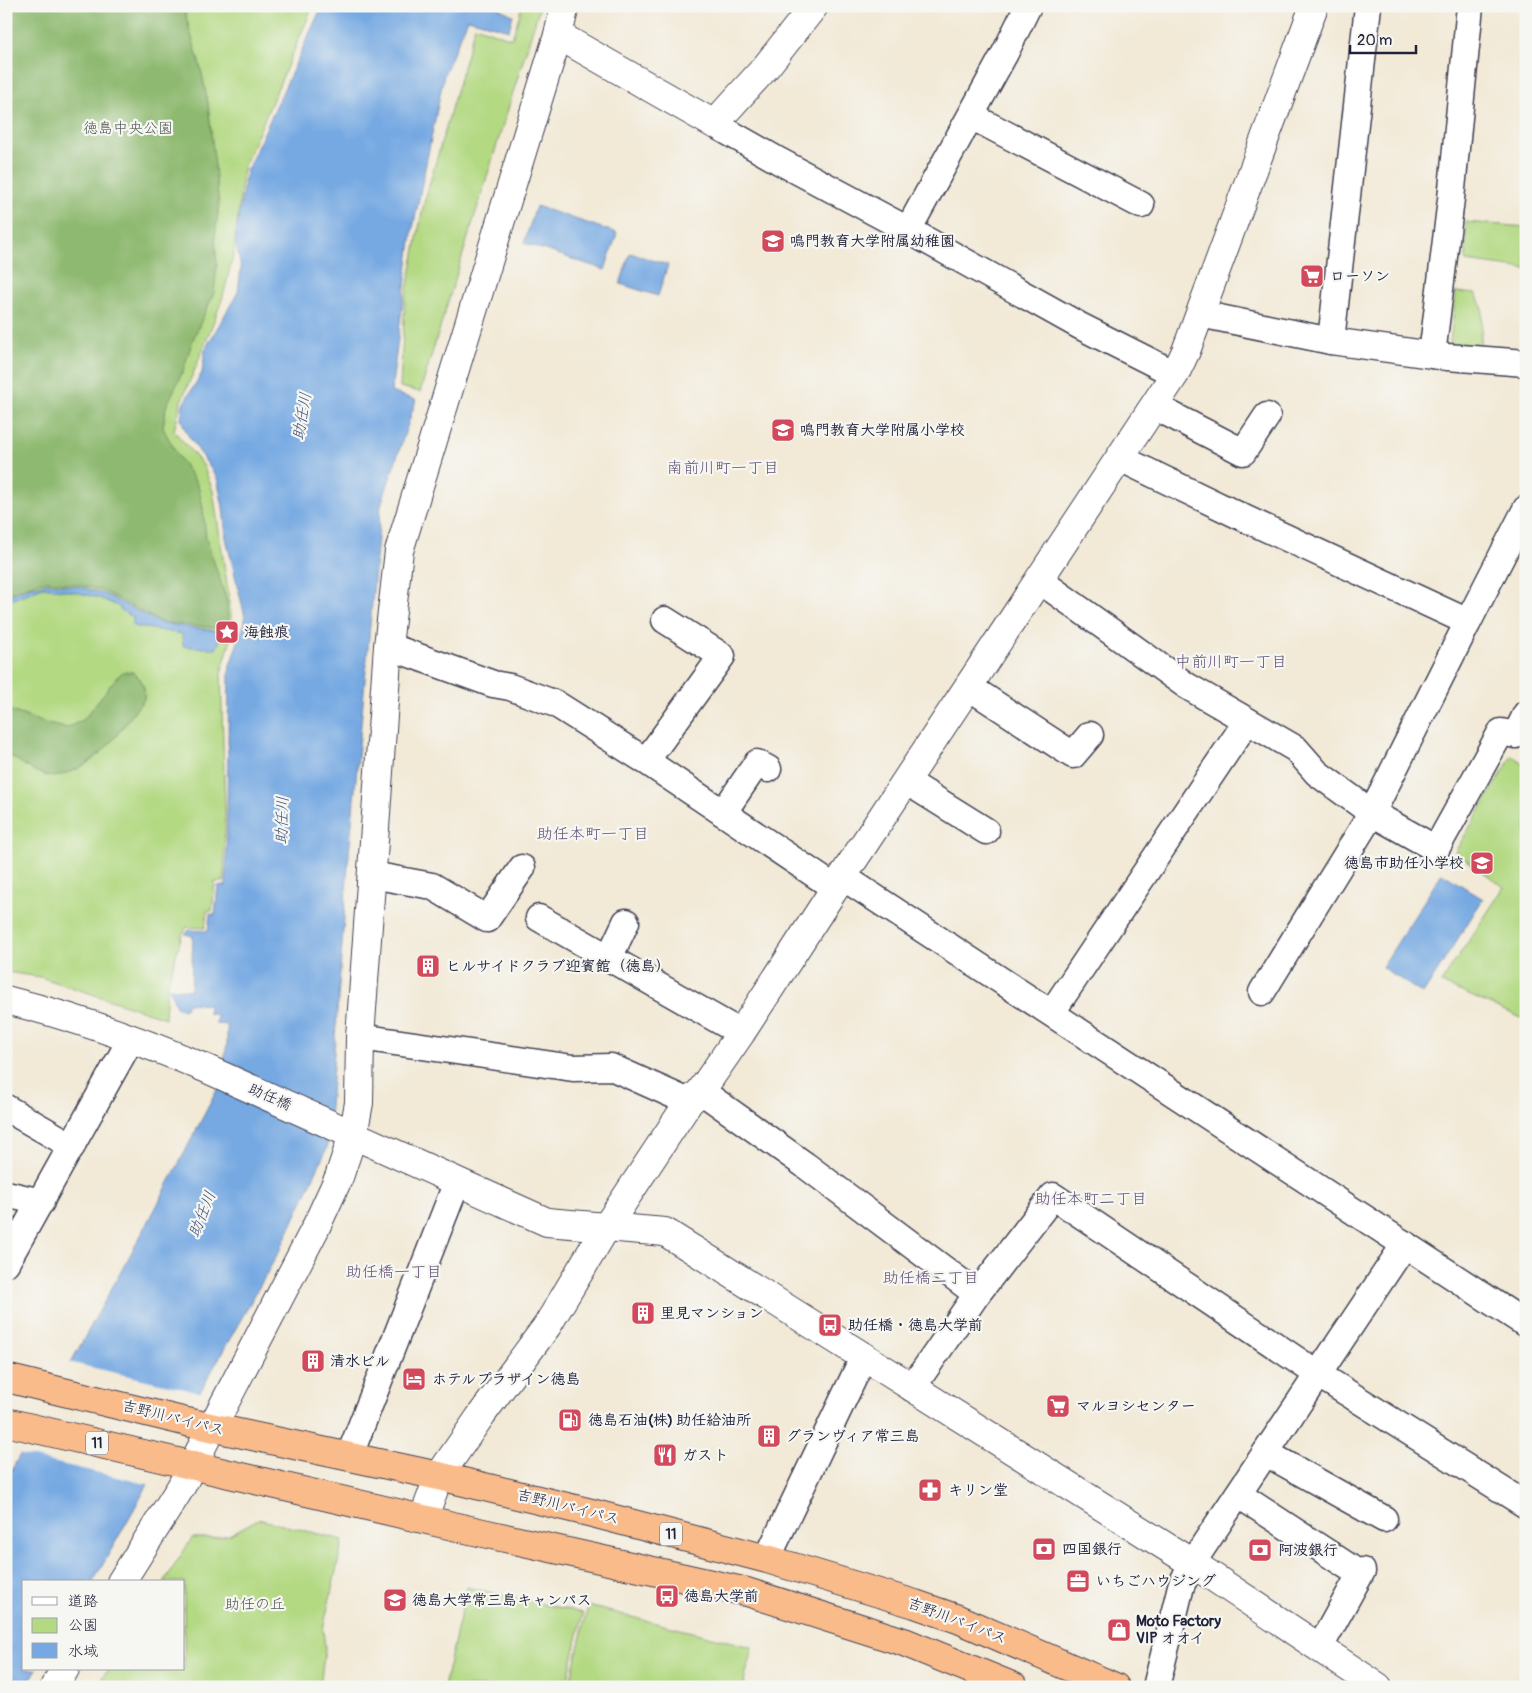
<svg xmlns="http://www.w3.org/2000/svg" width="1532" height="1693" viewBox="0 0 1532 1693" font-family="Pangolin,'Klee One',sans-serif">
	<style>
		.green { fill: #b3d982; stroke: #6a7e5e }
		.forest { fill: #8eb970; stroke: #586e56 }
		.water { fill: #76a9e2; stroke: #4c668e }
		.pier { fill: #f2e9d6 }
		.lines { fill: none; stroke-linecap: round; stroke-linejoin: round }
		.minor-casing { stroke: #414052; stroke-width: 29 }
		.tertiary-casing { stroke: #414052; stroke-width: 30 }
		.trunk-casing { stroke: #414052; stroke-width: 30 }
		.minor { stroke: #fff; stroke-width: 26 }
		.tertiary { stroke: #fff; stroke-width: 28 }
		.trunk { stroke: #fabb8b; stroke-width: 28 }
		.labels { text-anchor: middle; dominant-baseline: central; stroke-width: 4.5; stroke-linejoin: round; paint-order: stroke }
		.shield { fill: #f6f6f2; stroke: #626272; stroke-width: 1 }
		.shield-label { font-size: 14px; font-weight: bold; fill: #22223b }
		.park-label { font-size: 15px; fill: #4e5950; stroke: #f6f6f2 }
		.poi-label { font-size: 15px; font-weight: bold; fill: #22223b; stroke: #f6f6f2; text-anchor: start }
		.street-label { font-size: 15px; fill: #22223b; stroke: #f6f6f2 }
		.water-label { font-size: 16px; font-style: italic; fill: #44587e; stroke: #f6f6f2 }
		.neighbourhood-label { font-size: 16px; fill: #645376; stroke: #f6f6f2 }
	</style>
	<rect width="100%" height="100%" fill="#f6f6f2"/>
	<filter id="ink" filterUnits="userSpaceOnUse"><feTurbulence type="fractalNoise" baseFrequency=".02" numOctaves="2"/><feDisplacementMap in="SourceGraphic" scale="10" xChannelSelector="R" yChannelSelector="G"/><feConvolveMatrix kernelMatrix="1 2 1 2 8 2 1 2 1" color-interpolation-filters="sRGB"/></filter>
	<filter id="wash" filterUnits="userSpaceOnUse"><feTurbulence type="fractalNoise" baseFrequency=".0096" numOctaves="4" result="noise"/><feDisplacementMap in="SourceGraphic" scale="20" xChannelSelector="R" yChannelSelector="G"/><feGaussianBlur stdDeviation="1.12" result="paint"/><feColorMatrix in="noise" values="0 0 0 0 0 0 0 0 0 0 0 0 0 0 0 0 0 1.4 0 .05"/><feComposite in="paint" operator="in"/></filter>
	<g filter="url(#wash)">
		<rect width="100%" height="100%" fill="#f2e9d6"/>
		<g class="green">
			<polygon points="6,6 313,6 243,169 234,253 222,300 195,369 181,401 174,431 203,465 213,491 231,611 231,639 221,673 225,811 224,882 215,882 212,911 207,911 205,928 187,927 182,935 167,986 165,1018 40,977 6,972"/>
			<polygon points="522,6 540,6 420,392 400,387 405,300 424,203 475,26 512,39"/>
			<polygon points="1466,222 1526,227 1526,269 1466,261"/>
			<polygon points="1456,292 1476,294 1483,309 1480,346 1471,350 1450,343"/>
			<polygon points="1512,756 1526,765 1526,1020 1441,983 1504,887 1455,852"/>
			<polygon points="258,1519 343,1540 323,1629 325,1648 320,1687 96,1687 108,1669 184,1669 184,1582 164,1582 192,1538 212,1538 229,1535"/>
			<polygon points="467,1587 583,1613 566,1687 444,1687"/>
			<polygon points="588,1606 752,1647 743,1687 569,1687"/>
		</g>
		<g class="forest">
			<polygon points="6,6 183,6 201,69 208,103 219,205 215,238 217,266 214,293 193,339 183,371 166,407 163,428 178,456 194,479 199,489 203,508 206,538 227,601 228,621 225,629 161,622 103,591 81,585 49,581 39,582 6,594"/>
			<path d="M 123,672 L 133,672 C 142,680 146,687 144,699 C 123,726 102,763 66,773 C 63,774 58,776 55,777 C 40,777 18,761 6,753 L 6,709 L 48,724 L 67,728 L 84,719 L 116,678 Z"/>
		</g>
		<g class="water">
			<polygon points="322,6 494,6 513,15 509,30 468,19 444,75 412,233 391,392 416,400 381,505 347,877 327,1148 280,1250 93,1582 24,1582 24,1669 37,1669 26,1687 6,1687 6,1480 151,1217 217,1090 227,1045 227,1025 216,1024 217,1015 208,1013 209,1005 188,1003 185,1008 182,1009 177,1008 169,988 191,990 193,936 185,934 189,930 208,931 210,914 215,915 218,886 226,886 229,674 230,665 245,622 245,617 226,538 223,507 217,478 188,435 181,419 183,404 202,373 205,350 208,344 238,292 241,268 235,239 246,172"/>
			<polygon points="536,206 617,233 605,270 524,243"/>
			<polygon points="630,253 668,265 658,296 620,284"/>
			<polygon points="49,583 81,587 104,594 160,623 224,632 216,649 183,646 182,634 133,626 133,617 120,610 120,607 99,598 75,592 43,587 6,602 6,596 31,586"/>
			<polygon points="1442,873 1483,899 1423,994 1382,967"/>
		</g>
		<polygon class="pier" points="68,1362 203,1393 151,1485 18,1454"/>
	</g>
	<g filter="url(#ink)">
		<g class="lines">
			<g class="minor-casing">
				<g id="minor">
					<polyline points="971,116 1141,205"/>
					<polyline points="714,124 779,161 908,230 1080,326 1175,374"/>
					<polyline points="908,230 1005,53 1028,6"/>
					<polyline points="1200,314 1331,341 1447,357 1526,363"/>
					<polyline points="1331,341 1368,6"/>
					<polyline points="1432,355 1451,199 1470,6"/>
					<polyline points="1154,406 1243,452 1267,416"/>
					<polyline points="1039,580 1187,686 1296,749 1317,773 1372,813 1468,622 1246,519 1120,458"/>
					<polyline points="1468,622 1526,509"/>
					<polyline points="388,646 493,684 510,687 556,704 646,761 835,888"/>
					<polyline points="969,687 1073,755 1090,735"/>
					<polyline points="646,761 722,656 665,620"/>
					<polyline points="906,781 986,831"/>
					<polyline points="723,813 757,763 768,769"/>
					<polyline points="372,875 432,886 487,919 522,868"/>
					<polyline points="843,877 1526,1324"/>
					<polyline points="539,918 741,1033"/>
					<polyline points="609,958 626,922"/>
					<polyline points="1262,992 1372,813 1436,849 1501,732 1516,735 1526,714"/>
					<polyline points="1052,1012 1247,721"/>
					<polyline points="360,1037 573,1068 611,1067 689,1102"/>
					<polyline points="701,1091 805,1165 977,1294"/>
					<polyline points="6,1108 72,1146"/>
					<polyline points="6,1194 41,1202"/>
					<polyline points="6,1263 131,1039"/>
					<polyline points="912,1388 977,1294 1053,1196 1319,1375 1526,1505"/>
					<polyline points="1266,1453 1384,1519"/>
					<polyline points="349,1457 457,1182"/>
					<polyline points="1239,1495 1349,1567"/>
					<polyline points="767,1559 864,1356"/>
					<polyline points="1320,1647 1362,1571"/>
					<polyline points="1156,1687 1181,1586 1192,1563 1405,1244"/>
				</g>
			</g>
			<g class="tertiary-casing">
				<g id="tertiary">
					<polyline points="558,35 714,124 765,68 814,6"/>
					<path d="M 6,1000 C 75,1017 142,1041 207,1069 L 547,1222 L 665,1232 L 1192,1563 L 1378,1687"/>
					<polyline points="423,1519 439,1476 482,1414 547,1326 607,1226 689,1102 701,1091 741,1033 835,888 1175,374 1186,351 1314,6"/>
					<polyline points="121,1582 181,1487 315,1229 339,1177 353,1135 359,1103 360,1037 388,646 399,551 558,35 565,6"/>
					<polyline points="54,1687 65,1669"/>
				</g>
			</g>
			<g class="trunk-casing">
				<g id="trunk">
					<polyline points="6,1378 187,1422 439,1476 592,1513 767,1559 915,1604 958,1619 1115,1687"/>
					<polyline points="6,1422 483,1533 747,1592 904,1642 1014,1687"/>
				</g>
			</g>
			<use href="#minor" class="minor"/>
			<use href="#tertiary" class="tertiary"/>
			<use href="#trunk" class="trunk"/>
		</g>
	</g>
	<defs>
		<g id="school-square" transform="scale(1.25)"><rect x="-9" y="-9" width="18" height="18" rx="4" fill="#d1495b" stroke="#f6f6f2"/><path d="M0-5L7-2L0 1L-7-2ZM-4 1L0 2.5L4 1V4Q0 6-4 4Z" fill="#fff"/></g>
		<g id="supermarket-square" transform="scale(1.25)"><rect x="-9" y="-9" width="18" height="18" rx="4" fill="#d1495b" stroke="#f6f6f2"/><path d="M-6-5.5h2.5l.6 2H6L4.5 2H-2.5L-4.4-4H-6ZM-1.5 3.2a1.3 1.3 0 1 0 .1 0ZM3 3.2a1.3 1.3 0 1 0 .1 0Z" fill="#fff"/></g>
		<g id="sight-square" transform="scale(1.25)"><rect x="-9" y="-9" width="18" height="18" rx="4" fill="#d1495b" stroke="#f6f6f2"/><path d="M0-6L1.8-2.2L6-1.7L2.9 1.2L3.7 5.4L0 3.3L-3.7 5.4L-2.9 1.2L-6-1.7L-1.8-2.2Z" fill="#fff"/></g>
		<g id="building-square" transform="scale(1.25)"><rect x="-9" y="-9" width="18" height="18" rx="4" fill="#d1495b" stroke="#f6f6f2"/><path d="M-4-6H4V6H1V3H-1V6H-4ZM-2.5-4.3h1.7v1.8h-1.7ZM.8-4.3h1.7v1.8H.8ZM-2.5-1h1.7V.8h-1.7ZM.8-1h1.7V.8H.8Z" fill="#fff"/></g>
		<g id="bus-square" transform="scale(1.25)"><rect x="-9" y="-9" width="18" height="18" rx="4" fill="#d1495b" stroke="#f6f6f2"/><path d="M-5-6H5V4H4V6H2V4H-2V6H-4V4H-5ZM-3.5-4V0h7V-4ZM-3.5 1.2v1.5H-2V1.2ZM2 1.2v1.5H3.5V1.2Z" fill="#fff"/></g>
		<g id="hotel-square" transform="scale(1.25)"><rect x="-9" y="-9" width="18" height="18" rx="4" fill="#d1495b" stroke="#f6f6f2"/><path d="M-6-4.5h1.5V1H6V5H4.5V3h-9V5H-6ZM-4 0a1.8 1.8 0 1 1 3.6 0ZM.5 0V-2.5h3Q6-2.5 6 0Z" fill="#fff"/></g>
		<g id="fuel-square" transform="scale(1.25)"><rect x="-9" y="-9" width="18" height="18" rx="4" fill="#d1495b" stroke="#f6f6f2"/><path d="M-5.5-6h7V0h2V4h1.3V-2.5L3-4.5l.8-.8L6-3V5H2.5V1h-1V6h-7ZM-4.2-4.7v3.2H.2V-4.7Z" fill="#fff"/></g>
		<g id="restaurant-square" transform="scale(1.25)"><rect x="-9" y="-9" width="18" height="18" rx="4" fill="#d1495b" stroke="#f6f6f2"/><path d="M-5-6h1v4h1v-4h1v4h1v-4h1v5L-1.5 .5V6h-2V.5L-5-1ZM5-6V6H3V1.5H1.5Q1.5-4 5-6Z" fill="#fff"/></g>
		<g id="pharmacy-square" transform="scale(1.25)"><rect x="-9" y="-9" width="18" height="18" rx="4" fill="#d1495b" stroke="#f6f6f2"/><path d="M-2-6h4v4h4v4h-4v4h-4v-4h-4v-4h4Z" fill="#fff"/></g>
		<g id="bank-square" transform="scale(1.25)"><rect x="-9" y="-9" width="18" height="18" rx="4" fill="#d1495b" stroke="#f6f6f2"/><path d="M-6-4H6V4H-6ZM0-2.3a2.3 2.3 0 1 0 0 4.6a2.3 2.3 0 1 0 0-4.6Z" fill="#fff"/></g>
		<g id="office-square" transform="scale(1.25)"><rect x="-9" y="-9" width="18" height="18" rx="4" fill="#d1495b" stroke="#f6f6f2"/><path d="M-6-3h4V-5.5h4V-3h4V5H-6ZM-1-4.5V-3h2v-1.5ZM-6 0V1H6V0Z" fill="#fff"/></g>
		<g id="university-square" transform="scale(1.25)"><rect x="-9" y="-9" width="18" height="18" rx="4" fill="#d1495b" stroke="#f6f6f2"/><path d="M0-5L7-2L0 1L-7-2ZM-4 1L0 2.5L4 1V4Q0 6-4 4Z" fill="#fff"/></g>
		<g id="shop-square" transform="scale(1.25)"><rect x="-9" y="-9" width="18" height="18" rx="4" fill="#d1495b" stroke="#f6f6f2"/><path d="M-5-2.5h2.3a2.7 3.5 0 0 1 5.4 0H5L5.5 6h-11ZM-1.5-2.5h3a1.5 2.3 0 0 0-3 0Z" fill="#fff"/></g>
	</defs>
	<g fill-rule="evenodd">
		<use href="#school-square" x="773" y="241"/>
		<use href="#supermarket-square" x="1312" y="276"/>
		<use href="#school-square" x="783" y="430"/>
		<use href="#sight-square" x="227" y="632"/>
		<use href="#school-square" x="1482" y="863"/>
		<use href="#building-square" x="428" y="966"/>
		<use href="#building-square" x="643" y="1313"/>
		<use href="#bus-square" x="830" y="1325"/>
		<use href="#building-square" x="313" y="1361"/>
		<use href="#hotel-square" x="414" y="1379"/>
		<use href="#supermarket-square" x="1058" y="1406"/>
		<use href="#fuel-square" x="570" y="1420"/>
		<use href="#building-square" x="769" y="1436"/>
		<use href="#restaurant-square" x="665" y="1455"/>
		<use href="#pharmacy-square" x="930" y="1490"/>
		<use href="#bank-square" x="1044" y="1549"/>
		<use href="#bank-square" x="1260" y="1550"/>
		<use href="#office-square" x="1078" y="1581"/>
		<use href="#bus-square" x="667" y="1596"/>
		<use href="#university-square" x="395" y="1600"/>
		<use href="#shop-square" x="1119" y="1630"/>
	</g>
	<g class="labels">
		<g class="shield">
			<rect x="86" y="1431.5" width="22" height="23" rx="4"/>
			<rect x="660" y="1522.5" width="22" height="23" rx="4"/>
		</g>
		<g class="shield-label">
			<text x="97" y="1443">11</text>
			<text x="671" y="1534">11</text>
		</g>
		<g class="park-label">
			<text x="128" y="128">徳島中央公園</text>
			<text x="255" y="1604">助任の丘</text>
		</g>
		<g class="poi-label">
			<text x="790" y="241">鳴門教育大学附属幼稚園</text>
			<text x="1330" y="276">ローソン</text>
			<text x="800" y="430">鳴門教育大学附属小学校</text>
			<text x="244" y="632">海蝕痕</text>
			<text x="1464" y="863" text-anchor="end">徳島市助任小学校</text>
			<text x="446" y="966">ヒルサイドクラブ迎賓館（徳島）</text>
			<text x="660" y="1313">里見マンション</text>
			<text x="848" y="1325">助任橋・徳島大学前</text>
			<text x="330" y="1361">清水ビル</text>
			<text x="432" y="1379">ホテルプラザイン徳島</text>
			<text x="1076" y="1406">マルヨシセンター</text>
			<text x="588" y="1420">徳島石油(株) 助任給油所</text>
			<text x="786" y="1436">グランヴィア常三島</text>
			<text x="682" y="1455">ガスト</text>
			<text x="948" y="1490">キリン堂</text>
			<text x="1062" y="1549">四国銀行</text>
			<text x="1278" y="1550">阿波銀行</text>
			<text x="1096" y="1581">いちごハウジング</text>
			<text x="684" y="1596">徳島大学前</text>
			<text x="412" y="1600">徳島大学常三島キャンパス</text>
			<text x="1136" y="1621">Moto Factory<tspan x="1136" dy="17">VIP オオイ</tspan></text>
		</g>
		<g class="street-label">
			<text transform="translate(270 1097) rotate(24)">助任橋</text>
			<text transform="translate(173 1418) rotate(14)">吉野川バイパス</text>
			<text transform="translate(568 1507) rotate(14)">吉野川バイパス</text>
			<text transform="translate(957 1621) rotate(21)">吉野川バイパス</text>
		</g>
		<g class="water-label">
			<text transform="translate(302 416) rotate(-80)">助任川</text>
			<text transform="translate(282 820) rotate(-88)">助任川</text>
			<text transform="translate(202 1214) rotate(-68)">助任川</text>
		</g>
		<g class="neighbourhood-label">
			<text x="723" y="468">南前川町一丁目</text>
			<text x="1231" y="662">中前川町一丁目</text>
			<text x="593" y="834">助任本町一丁目</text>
			<text x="1091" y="1199">助任本町二丁目</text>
			<text x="394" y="1272">助任橋一丁目</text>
			<text x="931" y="1278">助任橋二丁目</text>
		</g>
	</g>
	<rect width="1532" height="1693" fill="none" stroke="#f6f6f2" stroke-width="25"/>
	<rect x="22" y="1580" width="162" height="90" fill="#f6f6f2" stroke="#a1a1a9"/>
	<rect x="32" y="1597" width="25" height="8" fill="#ffffff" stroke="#a1a1a9"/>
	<text x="68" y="1606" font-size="15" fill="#22223b">道路</text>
	<rect x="32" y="1618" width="25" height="15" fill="#b3d982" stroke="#a1a1a9"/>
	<text x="68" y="1630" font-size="15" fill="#22223b">公園</text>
	<rect x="32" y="1643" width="25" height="15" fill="#76a9e2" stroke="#a1a1a9"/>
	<text x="68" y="1656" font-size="15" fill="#22223b">水域</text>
	<path d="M1350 45v8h66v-8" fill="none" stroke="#22223b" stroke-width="2.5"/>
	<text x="1357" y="45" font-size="15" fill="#22223b" stroke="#f6f6f2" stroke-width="4" paint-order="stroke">20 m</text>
</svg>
